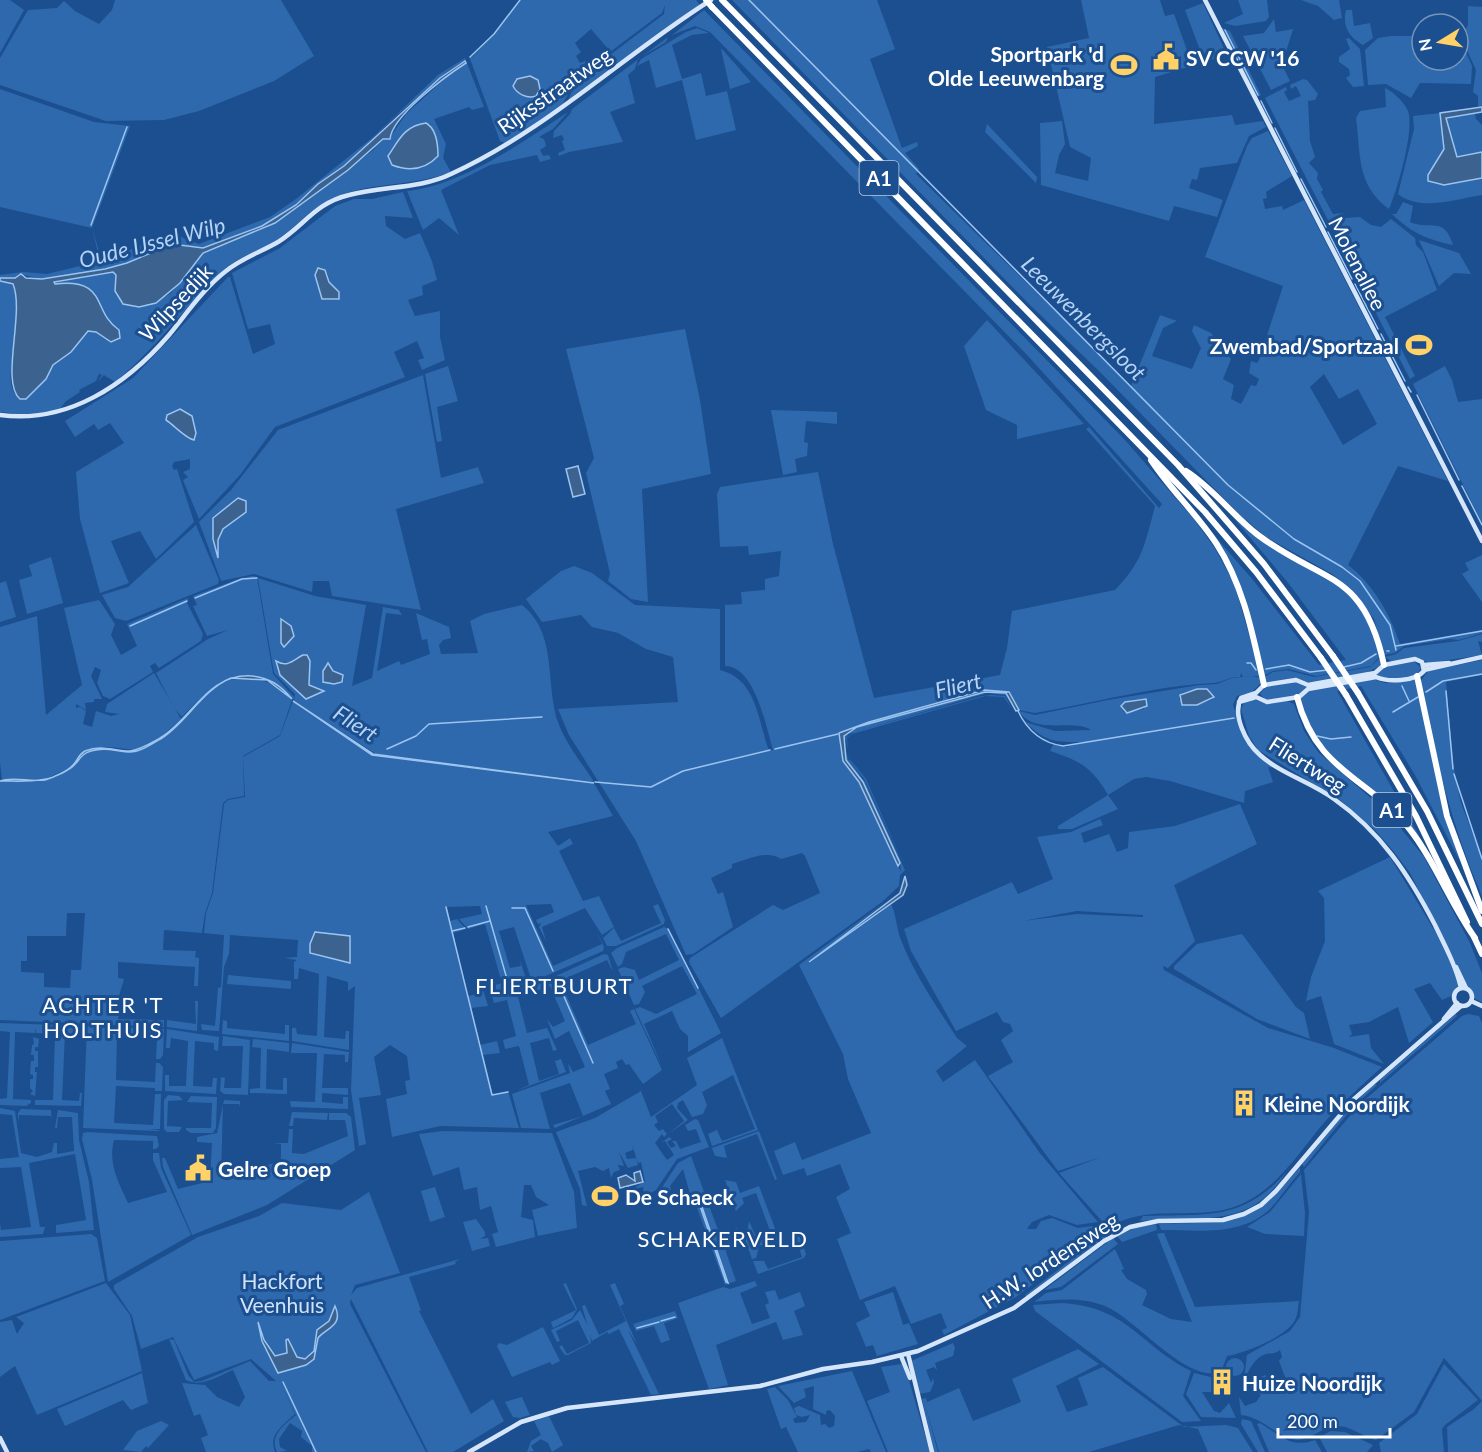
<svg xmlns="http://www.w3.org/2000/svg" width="1482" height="1452" viewBox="0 0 1482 1452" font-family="Lato,sans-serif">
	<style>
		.green { fill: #2e69ad; fill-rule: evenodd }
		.water { fill: #3c6290; stroke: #9cc4f0; stroke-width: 1.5 }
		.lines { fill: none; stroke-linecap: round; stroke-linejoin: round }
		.stream { stroke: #9cc4f0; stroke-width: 1.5 }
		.secondary { stroke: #d6e6fa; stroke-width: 4.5 }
		.highway { stroke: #fff; stroke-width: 6 }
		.highway-bridge { stroke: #fff; stroke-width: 6 }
		.labels { text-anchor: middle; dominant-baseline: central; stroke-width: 6; stroke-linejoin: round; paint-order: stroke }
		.shield { fill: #1b4f8f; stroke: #bbcadd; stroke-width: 1.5 }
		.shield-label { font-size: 20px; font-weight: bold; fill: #fff }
		.poi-label { font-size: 21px; font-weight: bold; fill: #fff; stroke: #1b4f8f; text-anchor: start }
		.street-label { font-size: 21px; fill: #fff; stroke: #1b4f8f }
		.park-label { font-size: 21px; fill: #cfe3fa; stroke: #1b4f8f }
		.water-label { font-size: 22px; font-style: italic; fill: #b5d3f5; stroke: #1b4f8f }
		.neighbourhood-label { font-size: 22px; letter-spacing: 1.5px; fill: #fff; stroke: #1b4f8f }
	</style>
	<rect width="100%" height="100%" fill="#1b4f8f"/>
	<g class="green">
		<polygon points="0,0 10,0 24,10 0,53"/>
		<polygon points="115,0 281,0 314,56 274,81 199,111 164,120 106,121 0,85 0,58 28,10 57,8 64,1 75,11 99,24 112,10"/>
		<path d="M 521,0 L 696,0 L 700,5 L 568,101 L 573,88 L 585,74 L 664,14 L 665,5 L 662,13 L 582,73 L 590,61 L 609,50 L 591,29 L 575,43 L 581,52 L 576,56 L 580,63 L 586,61 L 561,107 L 505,143 L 500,141 L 469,56 L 472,57 L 496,32 ZM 526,77 L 534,77 L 538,80 L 521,95 L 514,89 L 517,79 Z"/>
		<path d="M 732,0 L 877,0 L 895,49 L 870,59 L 902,148 L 917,142 L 918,146 L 905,153 L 919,169 L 916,174 L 1131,386 L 1160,315 L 1177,321 L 1163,328 L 1152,356 L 1192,369 L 1201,348 L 1192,331 L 1194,325 L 1211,333 L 1231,359 L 1223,379 L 1234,385 L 1231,399 L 1241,404 L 1251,385 L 1256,386 L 1259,379 L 1249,373 L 1251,361 L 1257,363 L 1259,360 L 1283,286 L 1205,257 L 1247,146 L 1252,138 L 1268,131 L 1292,176 L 1266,192 L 1267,198 L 1263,199 L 1265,209 L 1282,206 L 1283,210 L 1304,200 L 1448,481 L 1398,466 L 1348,565 C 1373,584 1390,614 1400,644 L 1482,630 L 1482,633 L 1459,640 L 1450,639 L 1404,646 L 1395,653 L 1384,655 L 1374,619 L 1351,589 L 1332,574 L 1266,537 L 1239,514 L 1100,372 L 1030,305 ZM 1324,374 L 1339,399 L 1358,389 L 1377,424 L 1343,445 L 1310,387 Z"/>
		<polygon points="1081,0 1160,0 1165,16 1174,14 1188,53 1200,50 1185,10 1203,3 1227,55 1155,77 1154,124 1232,115 1235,125 1263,121 1266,127 1249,136 1237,163 1200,168 1197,180 1192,179 1189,188 1223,200 1217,217 1174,206 1169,221 1041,185 1040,123 1062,121 1065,144 1059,155 1055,173 1088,181 1091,158 1070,147 1047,47 1089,38"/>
		<polygon points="1238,0 1267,0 1269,17 1266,21 1235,26 1224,23 1243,14"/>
		<polygon points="1301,0 1339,0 1342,18 1334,20 1318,6"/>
		<polygon points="1468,6 1482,7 1482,107 1478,107 1478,96 1473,92 1476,70 1461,37 1468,25"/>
		<path d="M 704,10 L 1124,439 L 1193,518 L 1214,547 L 1234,583 L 1261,676 L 1243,677 L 1241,673 L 1240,677 C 1230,676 1223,682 1214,683 C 1153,686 1094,703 1035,713 L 1019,710 L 1009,692 L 984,690 L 869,722 L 839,733 L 843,761 L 859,782 L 901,872 L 900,863 L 863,782 L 845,758 L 842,742 L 845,735 L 857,727 L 987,692 L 1007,693 L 1016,711 L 1005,695 L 987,693 L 848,734 L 844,743 L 848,759 L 865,782 L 905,870 L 900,875 L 899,886 L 882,902 L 721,1018 L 689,962 L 690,958 L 773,905 L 783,910 L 820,893 L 805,856 L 802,853 L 781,859 C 768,849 747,860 732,864 L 732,868 L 711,878 L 718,894 L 723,892 L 733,927 L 693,954 L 686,955 L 636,841 L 569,735 L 558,709 L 678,702 L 673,657 L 646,649 L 618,633 L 592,627 L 581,615 L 542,622 L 526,599 L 561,571 L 574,566 L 592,573 L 635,605 L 720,609 L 720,670 C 757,679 758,721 769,751 L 773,750 C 766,727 755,666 725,666 L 725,605 L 742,604 L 741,592 L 765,590 L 765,579 L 779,576 L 781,551 L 749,555 L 748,546 L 720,547 L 717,494 L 720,487 L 818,472 L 833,544 L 874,698 L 1000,675 L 1007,648 L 1012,611 L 1115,590 C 1143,561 1145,544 1155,506 L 1086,429 L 1089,427 L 1159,508 L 1162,504 L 1028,356 L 710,32 L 695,26 L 672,35 Z"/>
		<path d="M 1346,10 L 1352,10 L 1354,26 L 1370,23 L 1373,38 L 1363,45 C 1349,37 1342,26 1346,10 Z"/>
		<polygon points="1274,19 1276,32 1293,29 1282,65 1290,81 1271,90 1243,36 1264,33"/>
		<polygon points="697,28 709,33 692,35 672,45 682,79 701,73 706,96 727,91 736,130 696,140 682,80 656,88 649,60 637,66 641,59 686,32"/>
		<polygon points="1222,28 1230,31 1261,95 1257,97"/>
		<polygon points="1391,36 1422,36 1422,60 1431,60 1439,68 1458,63 1458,45 1462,44 1472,66 1471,84 1420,83 1411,98 1386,84 1368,85 1365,50 1378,38"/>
		<polygon points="668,37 666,42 638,59 635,69 628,75 635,103 610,112 623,142 569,152 559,156 558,153 565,150 562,141 564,140 562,135 553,138 554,131 570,114 572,109"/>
		<polygon points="1349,38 1360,49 1364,86 1353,87 1346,78 1350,75 1349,69 1339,62 1339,57 1350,49 1346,39"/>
		<polygon points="721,49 722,49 751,82 730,89"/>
		<path d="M 465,58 L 484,107 L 472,110 L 469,107 L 434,119 L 446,144 L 443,158 L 451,172 C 413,187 369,181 332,199 C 311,208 299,224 281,237 C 261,251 237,256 219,274 C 183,310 154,350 115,382 L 104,375 L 97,382 L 102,375 L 99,374 L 96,381 L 79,390 L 80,392 L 66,401 L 59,410 L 28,415 L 0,412 L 0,281 L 14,286 C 18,304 16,328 15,347 C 13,363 7,377 14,393 L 34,389 L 46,379 L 52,365 L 77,344 L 88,331 L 96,332 L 111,342 L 118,340 L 120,335 L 118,329 C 94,318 110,277 55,284 L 54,282 L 113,272 L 116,275 L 115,291 L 139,307 L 151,305 L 171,293 L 203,253 L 275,223 L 372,151 L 384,139 L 388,140 L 406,114 L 464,61 L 448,71 L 397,115 L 344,166 L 318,184 L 296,205 L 262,226 L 203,248 L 172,244 L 127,263 L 105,269 L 42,279 L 19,274 L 15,278 L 0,278 L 0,275 L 23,272 L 47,274 L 100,261 L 92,228 L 0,207 L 0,89 L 94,122 L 130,126 L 92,228 L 102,261 L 171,233 L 199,244 L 270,217 L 296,199 L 372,138 L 438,75 ZM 420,124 L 430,124 L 434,133 L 427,165 L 413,169 L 388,156 C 397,142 403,129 420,124 Z"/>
		<polygon points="1303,79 1307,80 1318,94 1315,100 1308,101 1310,141 1315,157 1309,163 1318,173 1317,179 1323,190 1321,192 1333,214 1343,213 1345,218 1360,217 1371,225 1381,227 1391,219 1415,238 1416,245 1423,252 1437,290 1385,317 1415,376 1410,379 1265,98 1286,87 1287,90 1284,92 1289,101 1301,96 1296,86 1291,89 1290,85"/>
		<path d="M 1385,88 C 1394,92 1404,102 1408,111 C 1415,130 1397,191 1389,209 C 1356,185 1361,155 1356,118 L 1360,111 L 1386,107 Z"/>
		<path d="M 568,112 L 553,129 L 539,137 L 544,139 L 546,146 L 540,150 L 543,156 L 549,155 L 551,159 L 540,162 L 537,155 L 490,165 L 441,190 L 459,235 L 439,218 L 423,230 L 407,191 C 462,185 523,142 568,112 Z"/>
		<path d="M 1440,113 L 1444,149 L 1437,164 L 1459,183 L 1482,178 L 1482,195 C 1456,199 1421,212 1398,194 L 1414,129 L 1413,116 Z"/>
		<polygon points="1475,113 1476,119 1482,125 1482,152 1457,157 1446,118"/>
		<polygon points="987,124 1037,177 1036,183 985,132"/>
		<path d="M 403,192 L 413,218 L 385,216 L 386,226 L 405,239 L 420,233 L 432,261 L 437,280 L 422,286 L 423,295 L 408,300 L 415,316 L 440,311 L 440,337 L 445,360 L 422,370 L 418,360 L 424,358 L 417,341 L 394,352 L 405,377 L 275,427 L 240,475 L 199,519 L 183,480 L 188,477 L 183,472 L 190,469 L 190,459 L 174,462 L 172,466 L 174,470 L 177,469 L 194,522 L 156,559 L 140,531 L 111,541 L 129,583 L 100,593 L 80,519 L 76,472 L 124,443 L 110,423 L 98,430 L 94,424 L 75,437 L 65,421 L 133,378 L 228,277 L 230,277 L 253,354 L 275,344 L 270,324 L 248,329 L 232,273 L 280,248 L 335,206 L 354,199 L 372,199 ZM 327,273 L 337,300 L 324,300 L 315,275 ZM 180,409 L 187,412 L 192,424 L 168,422 Z"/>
		<path d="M 1403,202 L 1413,206 L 1410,222 C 1431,231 1444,215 1453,245 C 1428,240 1410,232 1392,214 L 1396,214 Z"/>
		<polygon points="1419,240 1459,253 1471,274 1454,273 1439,286"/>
		<polygon points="987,320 1084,424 1017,439 1017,425 986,410 964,346"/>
		<polygon points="685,329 700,400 711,474 642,489 648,602 631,599 608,581 610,573 586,473 594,458 566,349"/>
		<polygon points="448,366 458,401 437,407 442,441 437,442 425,374"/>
		<polygon points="1445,366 1452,380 1458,402 1482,399 1482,523 1413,384"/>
		<polygon points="423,375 441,478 478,467 484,483 396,509 421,610 332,596 329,581 313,581 312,592 254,574 221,581 199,522 231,490 278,430"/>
		<polygon points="771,410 837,412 837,424 806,421 804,442 808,443 807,456 795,459 797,472 783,475"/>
		<path d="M 1187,504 L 1253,580 L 1319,665 L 1346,660 L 1289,584 L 1227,510 C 1270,550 1339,567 1369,620 C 1375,631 1377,645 1380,656 L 1371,666 L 1316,676 L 1288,669 L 1273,671 L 1263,676 L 1238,581 Z"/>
		<polygon points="196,525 219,580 218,584 126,621 115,618 102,595 128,587"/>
		<polygon points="1482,555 1482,602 1462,574 1469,570 1465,563"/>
		<polygon points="51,557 63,603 27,614 19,580 32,576 29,565"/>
		<path d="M 253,576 L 257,577 L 273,674 L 294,697 L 293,700 C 251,653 216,681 182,717 L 174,708 L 156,673 L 208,639 L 228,630 L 207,636 L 193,606 L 197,605 L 193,596 L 241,578 Z"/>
		<path d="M 258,578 L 315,596 L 366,605 L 352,686 L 372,678 L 383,607 L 399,610 L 402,615 L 386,613 L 377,671 L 399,661 L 401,665 L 430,654 L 427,639 L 422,640 L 416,613 L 449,627 L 451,638 L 443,640 L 439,645 L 441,654 L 478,653 L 470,621 L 484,614 L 522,605 C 558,633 545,684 558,722 C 565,743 582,763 594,782 L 376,754 L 294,701 L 295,694 L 274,673 ZM 303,655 L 310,661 L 309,685 L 323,691 L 309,698 C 294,690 280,679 277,662 L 292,663 ZM 326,664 L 344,679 L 339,683 L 327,683 L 322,678 Z"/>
		<polygon points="6,581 16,617 0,622 0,583"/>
		<polygon points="188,598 187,603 203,634 201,641 159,668 155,663 150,666 153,672 110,699 103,696 97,683 101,670 95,667 91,676 102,699 94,699 94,702 85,703 86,710 76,704 76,708 80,707 86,711 83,724 92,727 96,711 111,716 119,714 105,712 107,704 154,673 181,719 162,736 136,750 108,747 93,749 81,754 71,767 46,779 2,779 0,763 0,627 37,616 46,715 82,685 64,608 99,600 115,624 111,635 121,655 137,646 127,624"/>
		<polygon points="1482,634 1482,642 1478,641 1482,655 1429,663 1421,659 1391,661 1385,657 1396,654 1404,648 1458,641"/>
		<path d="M 1381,657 L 1382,664 C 1355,685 1299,682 1265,683 L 1264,677 L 1273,672 L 1287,670 L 1314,677 L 1370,667 Z"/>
		<path d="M 1482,660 L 1482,675 L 1446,682 L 1454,769 L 1461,803 L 1482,858 L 1482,896 C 1451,826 1436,757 1420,682 L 1428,671 Z"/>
		<polygon points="1414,661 1421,668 1417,675 1386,680 1377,676 1305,688 1298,695 1267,701 1260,694 1265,687 1295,681 1304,686 1377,674 1384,666"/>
		<path d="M 1251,676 L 1261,678 L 1261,683 L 1251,693 L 1237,696 L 1233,705 L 1249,747 L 1276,768 L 1268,767 L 1273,782 L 1245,791 L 1244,803 L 1170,781 L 1146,777 L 1134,779 L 1108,795 L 1118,809 L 1072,829 L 1058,829 L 1058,826 L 1108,795 C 1092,767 1080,761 1050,751 L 1053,745 L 1066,747 L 1084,742 C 1055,742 1047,743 1025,722 L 1055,731 L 1091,730 C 1074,718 1034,736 1019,711 L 1035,715 L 1108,700 L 1199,685 L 1217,684 L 1232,678 ZM 1197,689 L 1202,689 L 1213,699 L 1197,705 L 1183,705 L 1179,698 L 1182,693 ZM 1146,699 L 1144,709 L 1124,712 L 1121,707 L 1131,700 Z"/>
		<path d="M 252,677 L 276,685 L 292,700 L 280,735 L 243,756 L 244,796 L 228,799 L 223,803 L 212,893 L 205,913 L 202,933 L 164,930 L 163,950 L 196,951 L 195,957 L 199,958 L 198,986 L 194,986 L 195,967 L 118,962 L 118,978 L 124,979 L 115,1010 L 120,1011 L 118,1019 L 164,1020 L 164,1027 L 0,1020 L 0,781 C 26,781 48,784 70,768 C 79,763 80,754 90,751 C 105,747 117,753 131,751 C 141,750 152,744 160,739 C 193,719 209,674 252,677 ZM 67,913 L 85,913 L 81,970 L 71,970 L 70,988 L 44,987 L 44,973 L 21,972 L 21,961 L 27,961 L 27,936 L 66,936 Z"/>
		<polygon points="1373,679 1385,683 1416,679 1433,764 1465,871 1415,775 1361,686 1337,691 1426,848 1415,834 1315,741 1299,699 1309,690"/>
		<polygon points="991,695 1005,696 1013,711 1004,697 985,696 852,734 847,738 849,758 866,779 906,870 865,780 850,761 846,738 854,732 982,696"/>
		<polygon points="1253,699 1266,704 1287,701 1294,704 1304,731 1318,752 1389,814 1424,857 1469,941 1482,973 1482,1002 1475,999 1467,986 1410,873 1394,852 1375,830 1340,800 1258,750 1249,736 1241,709 1244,703"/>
		<path d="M 293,701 L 372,755 L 594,783 L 613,816 L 548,832 L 558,846 L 570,838 L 573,844 L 559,851 L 583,901 L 599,896 L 614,927 L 602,935 L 585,908 L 542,927 L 546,941 L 539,927 L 541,923 L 538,924 L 536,920 L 554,912 L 551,904 L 526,905 L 553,966 L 602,944 L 596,930 L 604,947 L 603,951 L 532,982 L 514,927 L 499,931 L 510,968 L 521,966 L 520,960 L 527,982 L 526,984 L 491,994 L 489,987 L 502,983 L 485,924 L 468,929 L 459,919 L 482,914 L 480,906 L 447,907 L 450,921 L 457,919 L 466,929 L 453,933 L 468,996 L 482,993 L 483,990 L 488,1006 L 471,1008 L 480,1045 L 497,1041 L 500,1053 L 483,1055 L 493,1095 L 508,1091 L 519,1128 L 440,1126 L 392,1137 L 386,1099 L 407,1094 L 405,1081 L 410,1080 L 407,1056 L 390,1045 L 374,1057 L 381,1095 L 359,1098 L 366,1144 L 359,1146 L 351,1090 L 355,986 L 348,991 L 348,982 L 327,976 L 324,1037 L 345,1039 L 346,1031 L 349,1031 L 349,1050 L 292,1041 L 292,1028 L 296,1028 L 297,1034 L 317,1036 L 319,974 L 299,968 L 298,979 L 294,979 L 294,962 L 297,960 L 284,958 L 297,957 L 298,940 L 230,935 L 229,954 L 224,967 L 219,1031 L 202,1030 L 201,1024 L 215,1026 L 218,988 L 221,987 L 224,935 L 204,933 L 206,913 L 213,893 L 224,804 L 228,800 L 245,797 L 243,757 L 280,736 ZM 313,935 L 350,963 L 310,953 Z"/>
		<path d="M 1240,804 L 1257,844 L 1174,885 L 1195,941 L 1168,968 L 1163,966 L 1164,970 L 1268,1028 L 1334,1048 L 1382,1067 C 1362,1085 1340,1104 1322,1125 C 1298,1154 1273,1194 1234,1207 C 1192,1221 1146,1203 1108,1228 L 1059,1173 L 1101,1157 L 1058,1171 L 988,1076 L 1013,1062 L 1001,1040 L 1013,1031 L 1010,1024 L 1003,1022 L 997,1012 L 956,1031 L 911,951 L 904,929 L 1012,882 L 1018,894 L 1053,879 L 1037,837 L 1071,832 L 1100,819 L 1103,825 L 1081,833 L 1084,843 L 1109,834 L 1117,852 L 1128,848 L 1129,832 L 1175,826 ZM 1077,911 L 1143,915 L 1143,917 L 1077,914 L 1023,921 Z"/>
		<polygon points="1390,857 1442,943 1459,984 1451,996 1442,1000 1430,983 1414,989 1433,1022 1409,1043 1398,1007 1369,1022 1349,1025 1352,1034 1349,1037 1369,1034 1371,1048 1384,1064 1334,1044 1321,996 1306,1001 1311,977 1325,941 1324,898 1318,891"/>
		<path d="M 888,900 L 809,962 L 891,904 C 897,916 896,928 901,940 C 914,974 937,1007 957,1038 L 967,1046 L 936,1071 L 943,1082 L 975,1060 L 1039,1152 L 1098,1222 L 1077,1225 L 1049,1215 L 1032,1222 L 1027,1229 L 1036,1229 L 1041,1221 L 1052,1218 L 1078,1228 L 1100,1225 L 1105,1230 L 1016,1297 L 944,1335 L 942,1330 L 947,1328 L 941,1313 L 911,1324 L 895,1286 L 860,1300 L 837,1239 L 851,1233 L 836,1197 L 850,1189 L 840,1164 L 807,1176 L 804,1168 L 783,1175 L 774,1151 L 795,1142 L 802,1160 L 871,1133 L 848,1079 L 843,1054 L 799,965 Z"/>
		<polygon points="658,904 665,920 664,924 616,946 607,946 603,938 614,928 621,941 661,923 653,906"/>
		<polygon points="664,927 669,929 721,1033 688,1052 688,1036 680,1029 672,1011 644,1024 663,1069 635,1009 640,1007 656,1014 697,994 682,966 642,986 645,992 639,1004 634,1005 618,969 624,967 635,970 639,980 679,960 666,934 626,952 622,964 618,967 611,953 617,948"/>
		<polygon points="1242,934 1296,1007 1304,1013 1310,1039 1257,1019 1174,969 1174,966 1197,944"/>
		<polygon points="604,954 608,955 613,972 607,960 560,981 588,1045 636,1024 630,1011 634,1009 662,1070 643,1084 629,1064 626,1065 622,1059 616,1062 618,1068 604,1074 610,1089 605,1091 611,1104 555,1128 553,1125 583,1116 570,1083 540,1093 550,1129 521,1128 512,1094 570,1073 568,1063 573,1072 585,1067 569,1031 555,1039 547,1019 553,1027 565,1021 550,986 537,991 537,998 534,986"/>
		<polygon points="228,975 291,981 291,989 227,984"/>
		<polygon points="526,987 532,994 518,997 527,1033 547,1028 557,1050 553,1051 549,1038 530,1043 539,1081 559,1074 555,1061 561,1059 566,1072 516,1091 529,1085 519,1046 505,1049 503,1040 516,1036 507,1000 494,1003 492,996"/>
		<polygon points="195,1001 198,1001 197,1031 167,1027 167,1020 196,1024"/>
		<polygon points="1456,1014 1457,1016 1380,1083 1380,1080"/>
		<path d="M 1468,1014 L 1479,1016 L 1482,1023 L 1482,1452 L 1448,1452 L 1447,1427 L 1474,1409 L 1482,1401 L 1444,1358 L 1414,1412 L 1376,1440 C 1363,1437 1350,1425 1336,1426 C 1320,1427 1308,1444 1292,1439 C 1273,1434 1264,1418 1241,1415 L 1239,1397 L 1245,1406 L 1256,1402 L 1261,1395 L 1255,1390 L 1261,1382 L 1259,1378 L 1265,1375 L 1271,1387 L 1287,1382 L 1279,1361 L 1282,1357 L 1280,1350 C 1275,1354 1272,1353 1266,1354 C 1254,1358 1249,1370 1245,1379 L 1241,1377 L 1245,1372 L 1247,1355 L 1290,1331 L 1300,1317 L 1309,1212 L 1304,1170 L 1360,1104 L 1462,1016 Z"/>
		<polygon points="223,1020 227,1021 227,1028 285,1034 285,1025 289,1025 289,1041 222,1034"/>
		<polygon points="0,1023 85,1026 84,1036 65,1034 62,1100 79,1101 80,1093 82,1093 81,1106 35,1105 35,1100 53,1100 55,1034 36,1033 36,1028 35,1033 15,1032 13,1099 31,1100 31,1103 26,1106 0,1105 0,1099 7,1098 10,1032 0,1031"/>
		<polygon points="87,1026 164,1029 163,1055 160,1059 156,1059 157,1037 117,1036 116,1080 155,1082 156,1063 159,1063 163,1067 162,1091 155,1091 155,1088 116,1086 114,1123 153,1125 155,1094 161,1094 160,1129 147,1129 160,1130 158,1131 83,1128"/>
		<polygon points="167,1029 219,1037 218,1051 214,1050 214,1043 195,1041 193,1086 212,1087 213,1078 217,1078 216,1094 165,1091 165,1075 169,1075 169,1086 186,1086 188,1041 171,1038 170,1048 166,1048"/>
		<polygon points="223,1036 250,1040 248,1095 224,1094 220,1091 221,1077 225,1078 224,1088 241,1088 243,1046 222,1046"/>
		<polygon points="33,1037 39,1039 38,1047 35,1047 35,1051 38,1051 38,1067 35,1067 35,1072 37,1072 35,1096 30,1094 33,1091 30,1088 30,1079 33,1079 33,1075 30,1074 31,1061 34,1061 34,1055 31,1055 32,1045 34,1044"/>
		<polygon points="722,1038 758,1130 712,1146 708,1134 717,1130 722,1141 755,1129 733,1075 702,1092 707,1105 703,1114 692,1117 683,1100 678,1103 677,1108 688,1120 668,1134 684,1121 672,1104 655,1116 658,1122 654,1125 659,1131 663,1129 667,1134 664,1137 662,1134 655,1143 667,1160 674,1155 665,1141 662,1142 669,1137 672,1139 667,1142 671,1148 676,1146 672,1141 676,1141 680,1149 701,1142 696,1129 688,1131 685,1125 695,1119 698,1120 709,1147 677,1159 656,1190 644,1197 643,1187 631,1190 645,1181 641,1162 638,1163 632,1145 633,1150 625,1153 627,1159 636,1158 638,1165 628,1168 619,1152 624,1166 618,1165 620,1170 614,1172 611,1178 609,1168 603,1171 595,1167 578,1171 587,1206 582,1205 580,1189 556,1132 595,1118 641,1091 651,1117 697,1085 687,1058"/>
		<polygon points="253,1039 289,1043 289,1052 267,1049 266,1089 283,1090 283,1078 287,1078 287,1094 250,1093 250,1089 260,1088 261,1048 252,1047"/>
		<polygon points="292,1043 349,1052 348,1062 345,1062 345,1055 324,1054 322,1088 348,1088 348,1095 322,1093 322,1102 343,1104 343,1097 348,1097 348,1109 291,1107 290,1101 315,1102 317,1053 291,1053"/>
		<polygon points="1374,1084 1377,1085 1353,1107 1304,1167 1302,1164 1350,1107"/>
		<polygon points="168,1095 179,1096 183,1100 168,1101 167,1126 182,1127 179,1132 167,1132 164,1129 164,1100"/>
		<polygon points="191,1096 217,1097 216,1128 213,1133 191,1133 186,1130 186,1128 211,1128 212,1103 187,1102"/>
		<polygon points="224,1100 240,1101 240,1107 239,1104 223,1104 221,1178 281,1161 281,1144 273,1143 288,1143 289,1129 293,1129 292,1153 304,1154 348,1136 345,1120 329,1120 329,1113 346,1113 351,1117 355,1150 267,1205 192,1235 163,1167 162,1158 165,1158 178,1189 210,1181 212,1143 197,1142 197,1137 217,1133"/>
		<polygon points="0,1108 15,1111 21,1153 37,1157 52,1152 54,1143 57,1143 57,1154 74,1151 72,1117 58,1117 57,1128 55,1128 58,1110 78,1113 79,1140 89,1182 94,1230 56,1233 56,1225 86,1220 75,1154 29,1163 40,1227 45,1227 43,1234 0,1237 0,1223 1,1230 31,1227 21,1167 0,1168 0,1159 19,1157 12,1115 0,1114"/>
		<polygon points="21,1109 51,1110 52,1123 51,1116 19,1115 18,1123 18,1113"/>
		<polygon points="292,1112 328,1113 327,1120 294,1118 293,1126 289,1126"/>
		<polygon points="443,1131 552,1133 574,1192 577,1228 538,1236 532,1210 549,1205 536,1197 531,1185 524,1185 521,1217 533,1220 535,1237 496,1247 492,1234 498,1232 491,1206 480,1210 477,1187 464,1190 459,1167 433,1176 419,1134"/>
		<polygon points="759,1131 777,1179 775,1180 757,1134 724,1146 727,1158 715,1156 712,1148"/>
		<path d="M 87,1132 L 157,1136 L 159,1146 L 156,1149 L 153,1149 L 153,1141 L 114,1140 C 108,1164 118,1181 128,1203 L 167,1192 L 153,1160 L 153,1153 L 159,1153 L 161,1168 L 191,1235 L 108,1282 L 92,1180 L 82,1139 L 83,1133 Z"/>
		<polygon points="691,1156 704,1192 693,1197 690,1194 683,1169 670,1186 671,1190 657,1195 678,1163"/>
		<path d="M 1300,1167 L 1300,1172 C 1290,1183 1281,1197 1271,1208 C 1242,1237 1198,1230 1161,1230 L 1159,1224 C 1237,1221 1246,1231 1300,1167 Z"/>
		<path d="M 1287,1171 C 1250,1231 1200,1215 1140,1221 L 1143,1216 C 1204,1214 1244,1222 1287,1171 Z"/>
		<polygon points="1301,1174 1305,1213 1304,1236 1265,1234 1247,1227 1270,1212"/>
		<polygon points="725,1180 736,1182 740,1193 759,1186 779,1239 759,1246 756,1258 752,1259 744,1237 750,1235 744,1236 747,1233 749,1221 758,1241 772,1236 756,1193 742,1198 744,1203 736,1211"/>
		<polygon points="435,1187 445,1217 430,1222 421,1191"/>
		<path d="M 369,1192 L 400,1273 L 355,1285 L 351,1295 L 357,1288 L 460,1259 L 455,1262 L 456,1264 L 409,1277 L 421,1310 L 419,1311 L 471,1414 L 493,1399 L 504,1421 L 453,1452 L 428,1452 L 351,1299 L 350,1304 L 426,1452 L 312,1452 L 312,1446 L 301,1437 L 302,1431 L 290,1423 L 279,1439 L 280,1447 L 287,1451 L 277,1452 C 269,1435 284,1425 296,1415 L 283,1388 L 295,1414 C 283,1425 268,1435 275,1452 L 206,1452 L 201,1438 L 208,1435 L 200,1414 L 194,1416 L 182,1383 L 205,1385 L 217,1397 L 239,1407 L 245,1397 L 233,1370 C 218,1376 202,1388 186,1380 L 169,1339 L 174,1340 L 188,1375 L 194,1382 L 202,1381 L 250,1361 L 269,1381 L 276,1381 L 251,1359 L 194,1380 L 173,1337 L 141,1349 L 132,1316 L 114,1289 L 114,1285 L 198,1237 L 259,1216 L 282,1203 L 341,1210 Z"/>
		<polygon points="705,1195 720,1235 737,1228 740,1237 723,1243 736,1281 725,1285 695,1202"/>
		<polygon points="476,1219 485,1232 485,1236 480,1239 488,1238 490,1246 472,1251 463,1222"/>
		<polygon points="1156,1224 1157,1230 1122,1242 1117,1236 1135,1228"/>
		<polygon points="798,1232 806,1254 804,1258 758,1274 753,1261 764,1261 768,1269 802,1257 794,1233"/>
		<polygon points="1107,1232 1109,1235 1027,1298 1025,1295"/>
		<path d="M 1162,1233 L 1164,1233 L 1195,1307 L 1299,1301 C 1298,1307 1298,1314 1295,1320 C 1287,1337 1244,1353 1227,1356 L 1221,1372 C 1187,1384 1137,1320 1107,1307 C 1084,1297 1058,1299 1034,1302 L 1046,1293 L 1062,1290 L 1115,1249 L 1124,1269 L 1121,1270 L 1127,1279 L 1146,1290 L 1147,1294 L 1142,1305 L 1171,1319 L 1192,1322 L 1157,1234 Z"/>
		<polygon points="91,1234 97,1238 105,1281 0,1320 0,1241"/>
		<polygon points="1113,1238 1118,1244 1061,1287 1044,1290"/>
		<polygon points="755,1281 757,1286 740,1293 752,1324 770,1318 765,1305 769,1303 765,1292 775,1290 779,1300 800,1292 805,1306 794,1311 803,1335 783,1340 776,1322 716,1345 728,1385 709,1389 678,1303 723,1287 730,1289"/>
		<polygon points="106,1283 130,1315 142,1371 37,1415 15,1366 0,1377 0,1322 12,1320 17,1334 24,1323 16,1317"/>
		<polygon points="566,1283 577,1309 572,1318 553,1328 551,1322 576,1310 563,1284"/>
		<polygon points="615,1283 624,1304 620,1306 637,1344 628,1330 659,1394 651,1395 619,1329 609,1334 607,1332 592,1341 582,1306 585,1305 599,1335 626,1321 610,1285"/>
		<polygon points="893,1292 903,1325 909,1323 918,1344 877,1356 873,1345 866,1347 856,1323 870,1316 864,1302"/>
		<path d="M 1062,1303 C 1128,1307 1139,1345 1191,1371 L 1183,1396 L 1201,1421 L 1182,1422 L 1035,1311 L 1033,1305 Z"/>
		<polygon points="580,1310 590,1330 591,1343 568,1355 565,1355 559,1347 562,1345 567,1354 589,1343 578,1320 556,1331 560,1341 557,1342 551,1330 572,1320"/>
		<polygon points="675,1311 678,1318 664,1323 670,1340 661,1343 654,1326 636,1331 633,1324"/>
		<polygon points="543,1327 560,1361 552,1365 550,1362 512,1377 497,1346 499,1343 507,1345"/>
		<polygon points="953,1343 955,1348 953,1356 935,1363 937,1370 934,1367 926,1370 931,1383 933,1378 934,1383 930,1392 919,1394 911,1361"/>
		<polygon points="1078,1349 1099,1364 1056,1386 1067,1412 1088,1405 1078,1378 1103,1367 1184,1427 1226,1425 1238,1428 1253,1452 1208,1452 1198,1429 1179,1425 1089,1452 939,1452 924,1401 938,1452 934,1452 922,1399 926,1398 927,1402 959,1388 973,1421 1021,1402 1012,1379"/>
		<circle cx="1235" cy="1367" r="9"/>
		<polygon points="902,1364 908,1377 930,1452 888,1452 867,1401 890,1392 881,1367"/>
		<polygon points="1444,1364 1478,1400 1445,1425 1442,1429 1444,1452 1381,1452 1379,1443 1417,1414"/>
		<polygon points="852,1371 886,1452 871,1452 869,1449 857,1452 798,1452 786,1427 781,1429 767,1389 775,1387 788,1400 797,1417 793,1419 795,1423 806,1422 810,1415 802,1417 796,1415 794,1408 799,1406 820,1415 821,1425 825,1424 829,1428 834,1426 835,1416 830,1410 826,1411 826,1415 813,1409 814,1386 804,1389 806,1397 794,1403 778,1386"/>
		<polygon points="142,1373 148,1403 131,1410 123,1400 65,1426 57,1409"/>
		<polygon points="1194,1373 1215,1378 1218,1392 1202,1392 1214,1411 1220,1413 1229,1403 1236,1418 1201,1417 1186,1394"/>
		<polygon points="522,1397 530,1415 520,1418 513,1417 505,1402"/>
		<polygon points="549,1416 563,1445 552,1452 548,1443 541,1439 531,1446 534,1451 542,1450 527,1452 531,1441 541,1435 534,1421"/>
		<polygon points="1242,1419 1251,1421 1265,1452 1258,1452 1241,1424"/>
		<polygon points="161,1421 169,1425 148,1448 146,1446 141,1452 123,1450 137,1431"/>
		<path d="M 1260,1423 C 1280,1435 1290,1449 1315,1440 L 1322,1452 L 1269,1452 L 1257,1424 Z"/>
		<polygon points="1331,1431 1345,1432 1373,1445 1367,1452 1327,1452 1319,1437"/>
	</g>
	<g class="water">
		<path d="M 465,61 L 466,63 C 446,76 392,116 390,139 L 383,139 L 348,170 L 275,223 L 203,253 L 180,283 L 156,303 L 139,307 L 123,304 L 115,291 L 116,275 L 113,272 L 54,282 L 55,284 C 109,278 91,311 119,330 L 120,338 L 111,342 L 96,332 L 88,331 L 71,352 L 53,365 L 46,379 L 26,399 L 20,399 C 0,382 25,313 13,284 L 0,281 L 0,278 L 15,278 L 21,274 L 26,278 L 42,279 L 105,269 L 127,263 L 172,244 L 203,248 L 262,226 L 296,205 L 318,184 L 344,166 L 440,78 Z"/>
		<path d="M 530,76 L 538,80 L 540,89 L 536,96 C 527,99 517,94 513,86 L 517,79 Z"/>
		<polygon points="1482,107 1482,112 1446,118 1457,157 1482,152 1482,178 1444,185 1428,181 1428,175 1444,149 1440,113"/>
		<path d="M 426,123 C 437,129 438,145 438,156 C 425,170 408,171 392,165 L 388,156 C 399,140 404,126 426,123 Z"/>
		<polygon points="318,268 325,270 329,282 339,292 339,299 322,299 315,275"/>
		<path d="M 180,409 L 192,416 L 196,433 L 194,440 C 185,438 174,425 166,420 L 167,415 Z"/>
		<polygon points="578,466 585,494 573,497 566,469"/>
		<polygon points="238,498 246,501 246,512 223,529 218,540 218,558 213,539 213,518"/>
		<polygon points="281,619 291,626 294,636 284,647 281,643"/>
		<path d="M 303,655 L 307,655 L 310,661 L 309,685 L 324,691 L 306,699 L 280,675 L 276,661 C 288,668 293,660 303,655 Z"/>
		<polygon points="328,663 333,671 343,675 342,682 334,684 323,682 323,671"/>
		<path d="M 252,676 C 270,678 280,685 292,699 L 267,680 L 231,678 C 202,690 187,722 162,738 C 152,744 139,753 128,752 C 114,751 105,747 91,751 C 80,754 79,762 71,768 C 48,784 26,781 0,781 C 11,776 31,782 45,780 C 52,778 68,771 73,765 C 78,760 78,755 85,751 C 102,744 114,751 130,751 C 140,750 151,743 160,738 C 193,718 207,673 252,676 Z"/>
		<polygon points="1197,689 1207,689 1214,697 1197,705 1182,705 1180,695"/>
		<polygon points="984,690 1009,692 1019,710 1016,711 1006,693 985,692 857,727 844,736 846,760 863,782 900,863 898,866 859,782 843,761 839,733 869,722"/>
		<polygon points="1146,699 1147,706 1127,713 1121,706 1125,702"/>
		<polygon points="293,701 373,754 594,783 372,755"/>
		<polygon points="905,876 907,885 903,895 809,962 900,893"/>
		<polygon points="315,932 350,936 350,963 310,953 310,944"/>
		<polygon points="640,1171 643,1182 620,1188 618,1178 626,1175 635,1181 634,1173"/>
		<polygon points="698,1200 700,1201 728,1283 726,1282"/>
		<path d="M 335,1306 C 344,1326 326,1328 318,1338 L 314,1359 L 306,1365 L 278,1373 L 262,1341 L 258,1322 L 264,1340 L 275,1356 L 287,1353 L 286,1340 L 288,1339 L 297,1357 L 305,1359 L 314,1351 L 317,1330 L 329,1321 Z"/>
	</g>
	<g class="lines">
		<g class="stream">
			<polyline points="749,0 1228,485 1294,539 1342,567 1360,581 1390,625 1396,650"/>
			<polyline points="1225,30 1258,95"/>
			<polyline points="470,57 494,34 520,0"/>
			<polyline points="1261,101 1272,123"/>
			<polyline points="1275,128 1297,172"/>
			<polyline points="1301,179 1326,227"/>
			<polyline points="91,225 127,127"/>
			<polyline points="1328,232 1352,279"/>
			<polyline points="1355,284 1378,329"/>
			<polyline points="1381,334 1405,381"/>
			<polyline points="1408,387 1411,392"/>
			<polyline points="1417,395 1459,480"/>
			<polyline points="1462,486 1482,525"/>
			<polyline points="195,598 242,579 257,578"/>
			<polyline points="130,626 187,601"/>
			<polyline points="1396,646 1482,631"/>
			<polyline points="1387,651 1389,651"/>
			<polyline points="1247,663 1251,663 1256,670"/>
			<polyline points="1344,667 1361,663 1376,654"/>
			<polyline points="1266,669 1289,665 1310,672 1328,670"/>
			<polyline points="1402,686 1409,701"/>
			<polyline points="1446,691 1453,769"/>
			<polyline points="1426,692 1443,681 1482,674"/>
			<path d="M 1018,711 C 1027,730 1042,743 1063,746 L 1234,718"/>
			<polyline points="1393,712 1418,697"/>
			<polyline points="1317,736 1331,739 1351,737"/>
			<polyline points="387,749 416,736 429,724 542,717"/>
			<polyline points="775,749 838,734"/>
			<polyline points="1454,774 1482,859"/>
			<polyline points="595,782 651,787 683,771 770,750"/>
			<polyline points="486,906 509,986"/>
			<polyline points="446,907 492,1095 508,1092"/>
			<polyline points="512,908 525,908 553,971"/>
			<polyline points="468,927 490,921"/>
			<polyline points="668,929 698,988"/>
			<polyline points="452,931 465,928"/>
			<polyline points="556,978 593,1063"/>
			<polyline points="661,1321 675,1317"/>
			<polyline points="637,1328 659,1322"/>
			<polyline points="283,1382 316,1452"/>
		</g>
		<g class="secondary">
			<polyline points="1205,0 1482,541"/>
			<path d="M 0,415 C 68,424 126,385 169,335 C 187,313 204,288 226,271 C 242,258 261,252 278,242 C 304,226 315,203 349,195 C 382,186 420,189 451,174 C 547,130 622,56 711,0"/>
			<polyline points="1424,665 1449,663"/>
			<polyline points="1424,670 1482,657"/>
			<path d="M 1239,702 L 1256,697 L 1267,702 L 1299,697 L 1308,689 L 1376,677 C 1387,682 1415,682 1424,671 L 1422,662 L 1415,659 L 1384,665 L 1375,673 L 1308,685 L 1296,680 L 1264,685 L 1256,693 L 1241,698 C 1232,715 1246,743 1260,755 C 1281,774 1311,782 1334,799 C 1381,832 1409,875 1435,925 C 1445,946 1456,966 1461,988"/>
			<polyline points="1456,967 1466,988"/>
			<circle cx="1463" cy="997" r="9"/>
			<polyline points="1471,1001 1482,1006"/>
			<polyline points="1444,1019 1457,1003"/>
			<polyline points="908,1354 932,1452"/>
			<polyline points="901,1356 910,1378"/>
			<polyline points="0,1438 7,1452"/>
			<polyline points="469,1452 521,1422 567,1408 760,1386 823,1369 872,1362 918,1351 1014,1308 1104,1241 1130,1227 1158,1221 1223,1220 1244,1214 1261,1205 1276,1191 1353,1100 1461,1006"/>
		</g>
		<g class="highway">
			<polyline points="722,0 1178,465 1264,564 1333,656"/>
			<polyline points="712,7 1205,512 1256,572 1321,658"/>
			<path d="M 1151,460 C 1170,489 1196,513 1216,543 C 1244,586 1253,636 1264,685"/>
			<path d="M 1186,471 C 1213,488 1233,516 1258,535 C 1323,584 1364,570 1384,665"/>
			<polyline points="1417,676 1447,816 1482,911"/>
			<polyline points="1358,693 1427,811 1482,924"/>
			<polyline points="1346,695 1416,816 1467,922"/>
			<path d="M 1297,697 C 1316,771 1366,776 1408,827 C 1435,861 1450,903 1475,938"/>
			<polyline points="1474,937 1482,954"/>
		</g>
		<g class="highway-bridge">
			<polyline points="706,0 712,7"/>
			<polyline points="1333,656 1358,693"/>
			<polyline points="1321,658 1346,695"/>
		</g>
	</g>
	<defs>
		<g id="civic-bare" transform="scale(2.07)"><path d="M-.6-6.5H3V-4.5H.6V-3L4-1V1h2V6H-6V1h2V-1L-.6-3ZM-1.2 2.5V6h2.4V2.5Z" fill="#ffd166" stroke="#1b4f8f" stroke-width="2.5" paint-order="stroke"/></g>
		<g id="stadium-bare" transform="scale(2.07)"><path d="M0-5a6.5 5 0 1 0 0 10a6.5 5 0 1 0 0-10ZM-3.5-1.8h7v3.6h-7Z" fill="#ffd166" stroke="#1b4f8f" stroke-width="2.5" paint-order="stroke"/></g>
		<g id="building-bare" transform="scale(2.07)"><path d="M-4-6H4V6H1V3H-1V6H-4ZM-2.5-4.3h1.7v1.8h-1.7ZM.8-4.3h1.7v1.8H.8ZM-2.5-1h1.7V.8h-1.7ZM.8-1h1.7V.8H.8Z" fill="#ffd166" stroke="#1b4f8f" stroke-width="2.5" paint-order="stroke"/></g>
	</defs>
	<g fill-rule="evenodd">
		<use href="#civic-bare" x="1166" y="57"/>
		<use href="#stadium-bare" x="1124" y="65"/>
		<use href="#stadium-bare" x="1419" y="345"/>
		<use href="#building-bare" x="1244" y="1103"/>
		<use href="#civic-bare" x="198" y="1168"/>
		<use href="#stadium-bare" x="605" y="1196"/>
		<use href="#building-bare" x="1222" y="1382"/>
	</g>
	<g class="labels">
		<g class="shield">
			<rect x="859.5" y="161" width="39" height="34" rx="4.5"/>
			<rect x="1372.5" y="793" width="39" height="34" rx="4.5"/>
		</g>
		<g class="shield-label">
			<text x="879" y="178">A1</text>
			<text x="1392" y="810">A1</text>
		</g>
		<g class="poi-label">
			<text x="1104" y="53" text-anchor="end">Sportpark 'd<tspan x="1104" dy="24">Olde Leeuwenbarg</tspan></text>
			<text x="1186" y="57">SV CCW '16</text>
			<text x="1399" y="345" text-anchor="end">Zwembad/Sportzaal</text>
			<text x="1264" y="1103">Kleine Noordijk</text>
			<text x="218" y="1168">Gelre Groep</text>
			<text x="625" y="1196">De Schaeck</text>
			<text x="1242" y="1382">Huize Noordijk</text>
		</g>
		<g class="street-label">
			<text transform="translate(554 90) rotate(-35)">Rijksstraatweg</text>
			<text transform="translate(1358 263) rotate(63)">Molenallee</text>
			<text transform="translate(175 302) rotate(-47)">Wilpsedijk</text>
			<text transform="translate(1308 764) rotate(32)">Fliertweg</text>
			<text transform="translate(1050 1260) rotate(-33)">H.W. Iordensweg</text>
		</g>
		<g class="park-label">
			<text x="282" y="1280">Hackfort<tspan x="282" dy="24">Veenhuis</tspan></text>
		</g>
		<g class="water-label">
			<text transform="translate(152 242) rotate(-14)">Oude IJssel Wilp</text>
			<text transform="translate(1084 318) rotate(45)">Leeuwenbergsloot</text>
			<text transform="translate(958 685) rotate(-13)">Fliert</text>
			<text transform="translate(356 723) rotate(33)">Fliert</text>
		</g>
		<g class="neighbourhood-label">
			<text x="554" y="985">FLIERTBUURT</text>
			<text x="103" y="1004">ACHTER 'T<tspan x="103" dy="25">HOLTHUIS</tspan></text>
			<text x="723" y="1238">SCHAKERVELD</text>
		</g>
	</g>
	<g transform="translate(1440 42) rotate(259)"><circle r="28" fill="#1b4f8f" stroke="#7695bc" stroke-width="1.5"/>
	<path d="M0-4.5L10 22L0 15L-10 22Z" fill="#ffd166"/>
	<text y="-9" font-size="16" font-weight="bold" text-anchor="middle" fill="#ffffff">N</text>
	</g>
	<path d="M1278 1428v9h112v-9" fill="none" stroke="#ffffff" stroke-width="3"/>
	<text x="1287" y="1428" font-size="18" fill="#ffffff" stroke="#1b4f8f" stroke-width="4.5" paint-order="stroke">200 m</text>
</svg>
